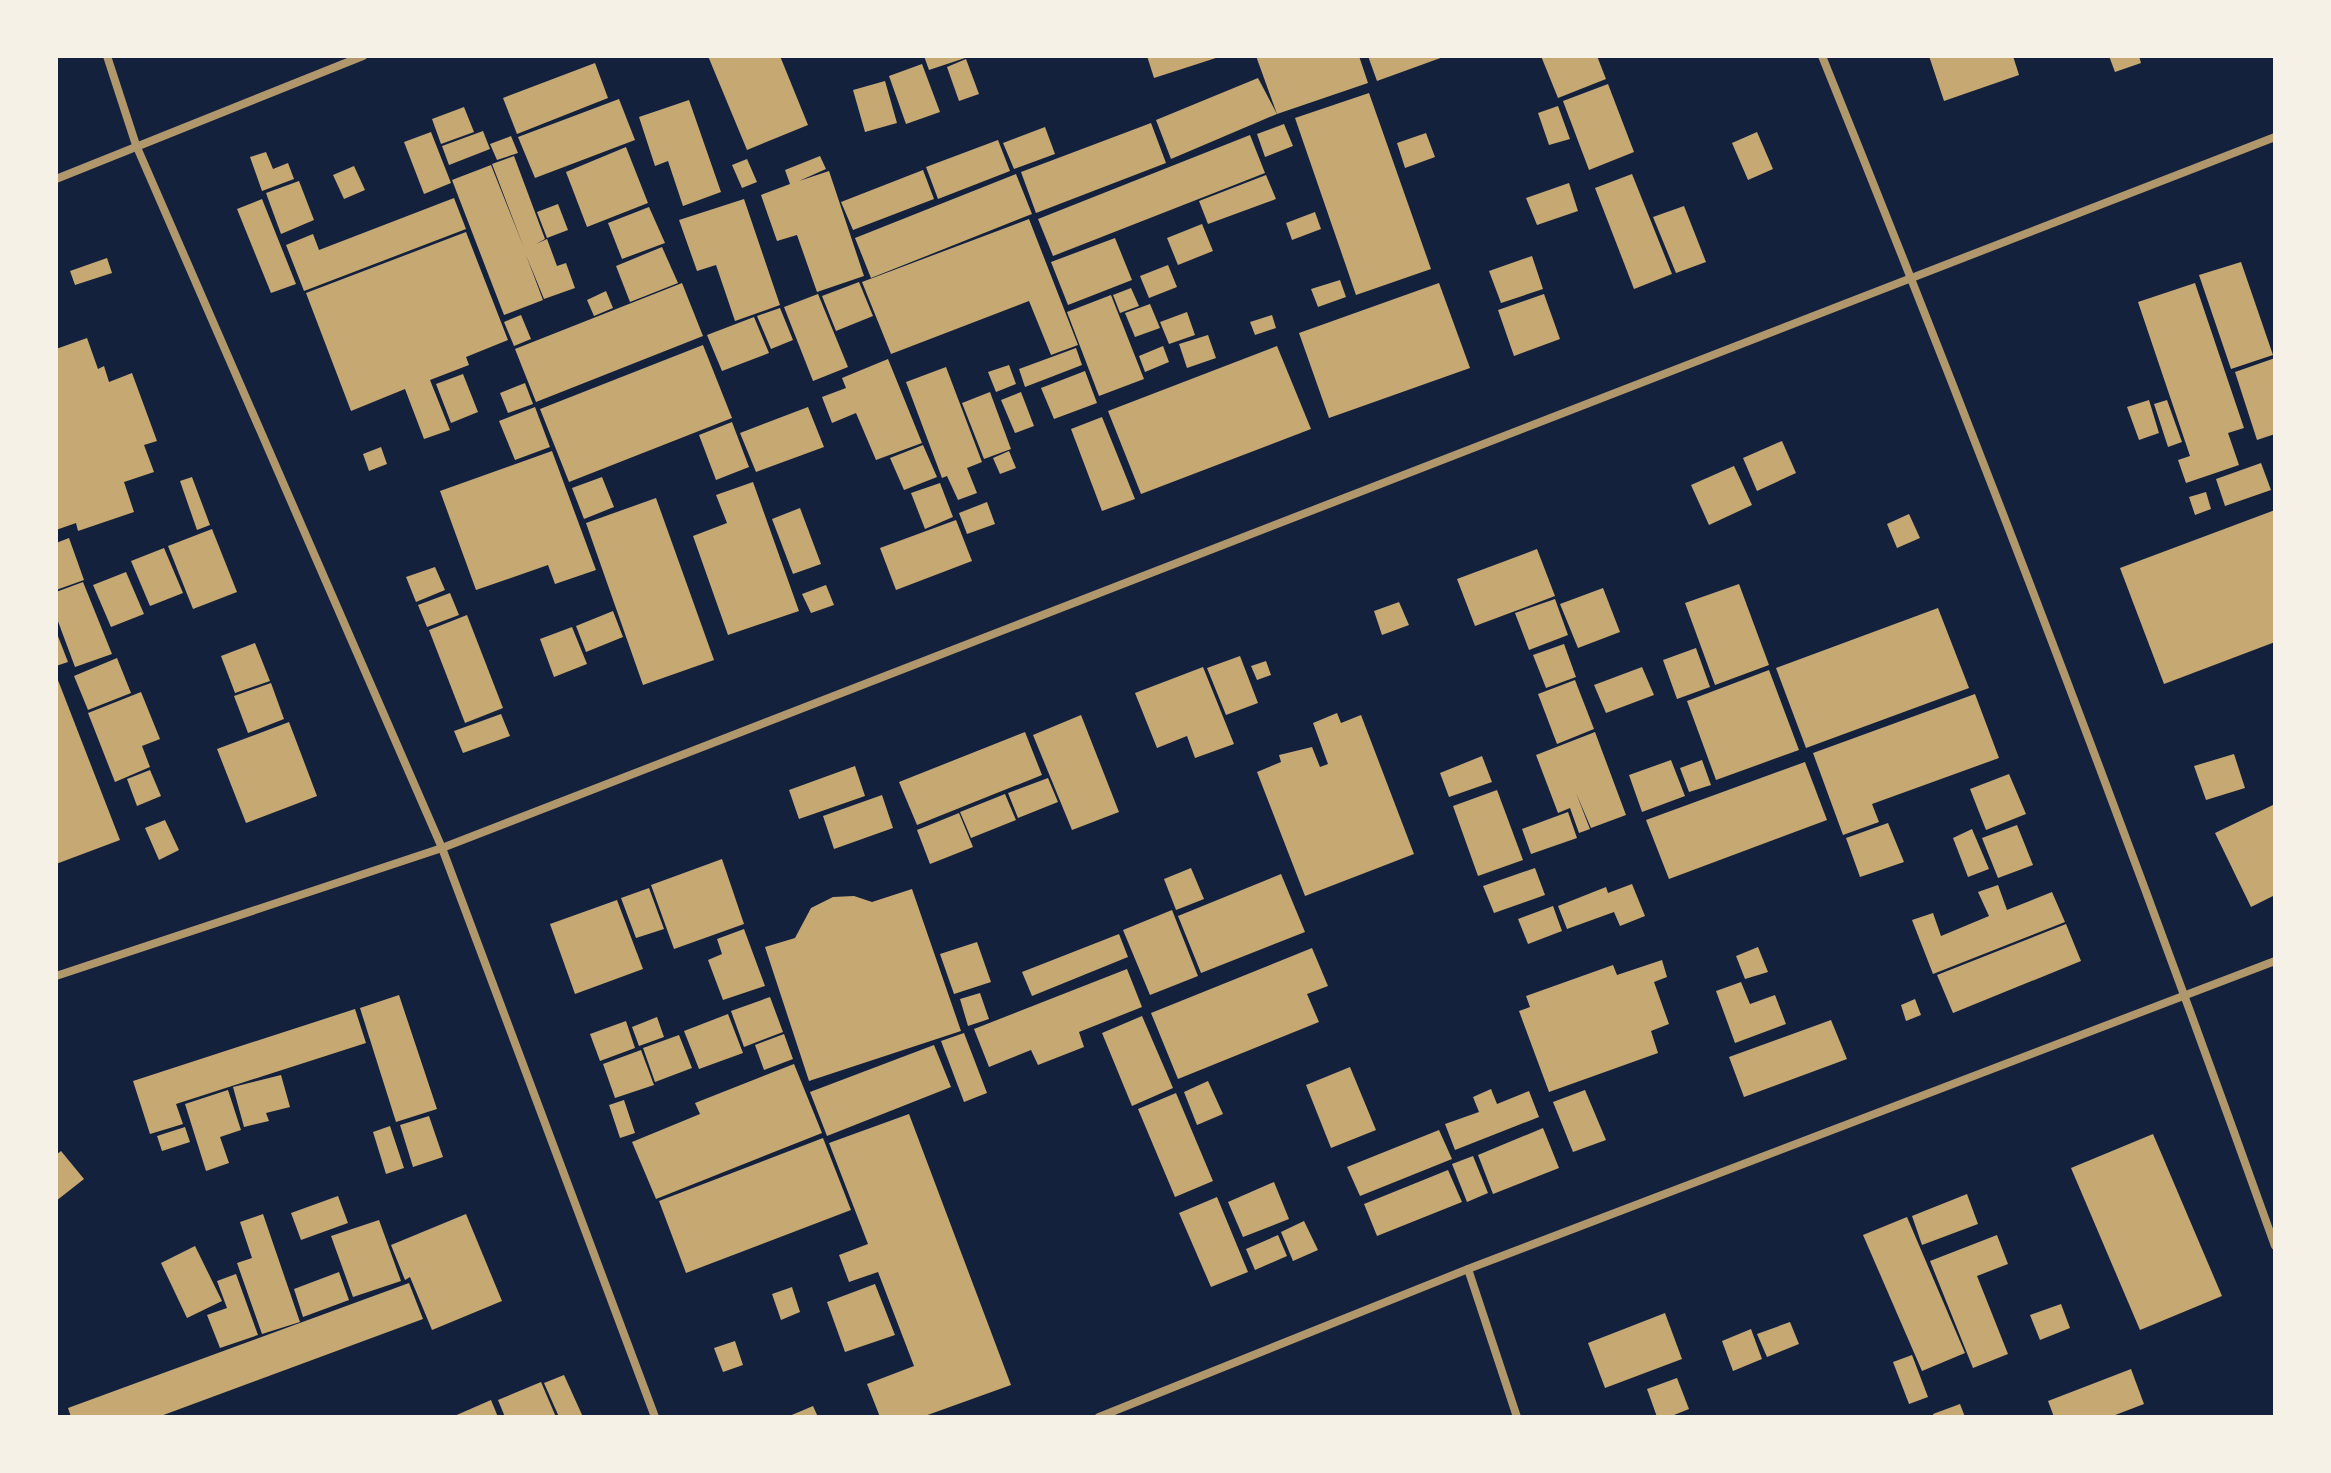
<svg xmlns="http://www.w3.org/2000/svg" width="2331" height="1473" viewBox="0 0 2331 1473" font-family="'Exo 2',sans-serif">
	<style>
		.building { fill: #c6a872 }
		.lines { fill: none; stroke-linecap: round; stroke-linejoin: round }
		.minor { stroke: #b1986c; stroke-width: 8 }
	</style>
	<rect width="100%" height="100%" fill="#14213d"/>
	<g class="building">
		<polygon points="708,56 780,56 808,125 747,150"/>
		<polygon points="924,56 968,56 968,57 929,70"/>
		<polygon points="1147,56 1219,56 1219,57 1154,78"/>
		<polygon points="1256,56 1359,56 1368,83 1277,114"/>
		<polygon points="1368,56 1446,56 1377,81"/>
		<polygon points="1541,56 1597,56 1606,79 1558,98"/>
		<polygon points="1929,56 2013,56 2019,75 1944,101"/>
		<polygon points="2109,56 2139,56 2141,63 2115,72"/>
		<polygon points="966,59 979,94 959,101 947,67"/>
		<polygon points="595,63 608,98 517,134 503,98"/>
		<polygon points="922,64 940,112 906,124 889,76"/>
		<polygon points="1258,78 1277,114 1171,159 1156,120"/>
		<polygon points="885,81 897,123 865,132 853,90"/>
		<polygon points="1608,84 1634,152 1589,170 1563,101"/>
		<polygon points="1369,93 1431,269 1356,295 1295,118"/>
		<polygon points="619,99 635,140 535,178 518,137"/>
		<polygon points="689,100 721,192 683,206 668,161 655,166 639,117"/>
		<polygon points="1558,106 1570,139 1549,145 1538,113"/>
		<polygon points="464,107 474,132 441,144 432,119"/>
		<polygon points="1151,123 1166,163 1036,213 1021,172"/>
		<polygon points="1284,124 1293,146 1265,157 1257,134"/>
		<polygon points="1045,127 1055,154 1014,169 1003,143"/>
		<polygon points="483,131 490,149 449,165 442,146"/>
		<polygon points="431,132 451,183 424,194 404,142"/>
		<polygon points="1757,132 1773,169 1748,180 1732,143"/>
		<polygon points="1426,133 1435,157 1405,168 1397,143"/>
		<polygon points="1250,135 1265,173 1053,256 1038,219"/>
		<polygon points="511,136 518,153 497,160 490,144"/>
		<polygon points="998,140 1010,171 938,199 926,167"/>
		<polygon points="626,147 648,203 587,227 566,172"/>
		<polygon points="266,152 273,169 288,163 294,179 262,191 250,157"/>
		<polygon points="514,156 545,239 536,244 547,239 557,266 566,263 575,288 544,299 526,255 543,300 504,315 452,180 491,165 524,248 492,164"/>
		<polygon points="820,156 826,169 799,181 829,171 864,276 817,292 797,235 777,241 761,195 790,184 785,170"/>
		<polygon points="747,159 757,182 742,188 732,165"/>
		<polygon points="354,166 365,190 344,199 333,175"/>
		<polygon points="923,170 934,199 853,230 841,202"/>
		<polygon points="1016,174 1032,214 871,278 855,238"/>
		<polygon points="1632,174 1672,274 1634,289 1595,188"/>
		<polygon points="1266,175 1276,199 1208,224 1199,201"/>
		<polygon points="299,181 314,220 281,234 266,193"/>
		<polygon points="1569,183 1578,211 1537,225 1526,198"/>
		<polygon points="454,198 466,229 304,291 286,245 313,234 319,250"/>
		<polygon points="262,199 296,284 271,293 237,209"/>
		<polygon points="744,199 780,305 735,321 716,265 697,271 679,220"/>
		<polygon points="558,204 568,230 547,238 537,212"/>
		<polygon points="1684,206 1706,262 1676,273 1653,217"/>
		<polygon points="649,207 665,243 622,259 608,223"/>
		<polygon points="1315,212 1321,229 1292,240 1286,223"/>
		<polygon points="1029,219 1078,345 1051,355 1029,301 891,354 862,282"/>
		<polygon points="1202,224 1213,251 1178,265 1167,238"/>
		<polygon points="466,232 508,340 466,357 469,365 430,380 450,430 424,439 405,389 351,411 306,293"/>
		<polygon points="1115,238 1132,280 1068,305 1051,262"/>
		<polygon points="662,247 678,283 630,302 616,266"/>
		<polygon points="1532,256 1543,289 1501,303 1489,271"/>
		<polygon points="107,258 112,273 75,285 70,271"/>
		<polygon points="2241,262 2273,355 2231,369 2199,275"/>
		<polygon points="1168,265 1177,287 1149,298 1140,276"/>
		<polygon points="1340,280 1346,297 1318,307 1311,289"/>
		<polygon points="859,282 873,316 836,331 822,296"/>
		<polygon points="682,283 703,336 536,402 515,349"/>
		<polygon points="1439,283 1470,368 1329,418 1299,333"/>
		<polygon points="2195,283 2244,428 2228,433 2239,465 2186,483 2178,460 2190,456 2138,302"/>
		<polygon points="1131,288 1139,306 1120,313 1113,295"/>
		<polygon points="606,291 613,308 594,316 587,300"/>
		<polygon points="818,294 848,367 813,381 784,307"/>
		<polygon points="1544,294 1560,339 1514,356 1498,310"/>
		<polygon points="1111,295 1144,379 1099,396 1067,312"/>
		<polygon points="1150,304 1160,328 1135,337 1125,313"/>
		<polygon points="780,308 793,340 771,349 757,316"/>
		<polygon points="1187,312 1195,335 1169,344 1160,322"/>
		<polygon points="521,315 531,339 514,346 504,322"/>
		<polygon points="1272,315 1276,328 1255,335 1250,322"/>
		<polygon points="754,317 769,353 722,371 707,335"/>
		<polygon points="1208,335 1216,358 1187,368 1179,344"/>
		<polygon points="87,338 98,369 104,366 109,382 132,373 157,441 144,445 154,472 124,482 134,512 78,531 76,523 56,530 56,349"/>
		<polygon points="703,345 732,418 569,482 540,409"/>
		<polygon points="1163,346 1169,362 1145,372 1139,356"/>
		<polygon points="1277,346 1311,429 1141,494 1108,411"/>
		<polygon points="1076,348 1082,365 1025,387 1019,369"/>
		<polygon points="2275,358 2275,434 2257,440 2235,372"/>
		<polygon points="888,359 922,443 876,460 856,413 832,423 822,397 846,388 842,378"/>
		<polygon points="1009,365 1016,384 996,392 988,372"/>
		<polygon points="946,367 982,462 967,468 977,493 958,500 947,476 942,478 906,382"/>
		<polygon points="1085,371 1097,403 1054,419 1041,388"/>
		<polygon points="463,374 478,412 451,423 436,384"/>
		<polygon points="525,383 533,404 508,413 500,393"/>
		<polygon points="990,392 1011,449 984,459 962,403"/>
		<polygon points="1021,392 1034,426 1015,433 1001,400"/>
		<polygon points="2149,400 2159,433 2139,440 2127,407"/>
		<polygon points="2167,400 2182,442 2168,447 2154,404"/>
		<polygon points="535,407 550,447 515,460 499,421"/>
		<polygon points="808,407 824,447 756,472 740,433"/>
		<polygon points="1102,417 1135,499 1102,511 1071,429"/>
		<polygon points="732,422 749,467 716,480 699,435"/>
		<polygon points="1782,441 1796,473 1757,491 1743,458"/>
		<polygon points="923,445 937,477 904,490 890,458"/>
		<polygon points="381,447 387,464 369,471 363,454"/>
		<polygon points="552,451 596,570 555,584 548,565 476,590 440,491"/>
		<polygon points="1009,451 1016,468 1000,474 993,458"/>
		<polygon points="2261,463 2271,490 2225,506 2216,479"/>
		<polygon points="1734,466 1752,505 1709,525 1691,485"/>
		<polygon points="192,477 210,525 197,530 180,481"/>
		<polygon points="602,477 614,507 584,519 572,488"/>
		<polygon points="753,482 799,611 728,635 693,536 727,523 716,495"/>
		<polygon points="940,483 953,517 925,529 911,493"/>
		<polygon points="2206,492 2211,509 2195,515 2189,497"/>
		<polygon points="656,498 714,660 643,685 586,523"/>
		<polygon points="987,502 995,524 967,534 959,513"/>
		<polygon points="800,508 821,564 793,574 772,519"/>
		<polygon points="2275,510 2275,642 2164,684 2120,568"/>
		<polygon points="1909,514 1920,538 1897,548 1887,524"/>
		<polygon points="956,520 972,561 896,590 880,548"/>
		<polygon points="212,529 237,592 193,609 168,546"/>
		<polygon points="69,538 84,580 56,590 56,543"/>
		<polygon points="164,548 183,593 150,606 131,561"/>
		<polygon points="1537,549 1555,596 1475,626 1457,579"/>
		<polygon points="435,567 445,590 416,602 406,577"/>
		<polygon points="126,572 144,614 111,627 93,585"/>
		<polygon points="83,582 112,654 75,667 56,616 56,592"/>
		<polygon points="1739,584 1769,665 1715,685 1685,603"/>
		<polygon points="826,585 834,605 811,613 802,594"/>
		<polygon points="1603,588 1620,632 1578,648 1560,604"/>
		<polygon points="450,593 459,615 427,627 418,605"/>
		<polygon points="1555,599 1568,635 1529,650 1515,613"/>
		<polygon points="1399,602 1409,625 1382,635 1374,611"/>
		<polygon points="1938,608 1969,688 1806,748 1776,668"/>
		<polygon points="613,611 623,637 586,652 576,626"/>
		<polygon points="467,615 503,708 465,723 429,630"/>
		<polygon points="572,627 587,664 554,677 540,639"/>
		<polygon points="56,631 68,662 56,666"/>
		<polygon points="255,643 270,681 235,693 221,656"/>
		<polygon points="1564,644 1576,677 1546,688 1533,655"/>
		<polygon points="1696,648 1710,687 1677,699 1663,660"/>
		<polygon points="1240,656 1258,703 1226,715 1207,668"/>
		<polygon points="117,658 131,693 88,710 74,676"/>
		<polygon points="1266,661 1271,675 1257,680 1251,666"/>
		<polygon points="1203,667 1234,744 1195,758 1187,736 1157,748 1135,693"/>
		<polygon points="1642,667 1654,695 1606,713 1594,685"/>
		<polygon points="1769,670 1799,750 1716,780 1687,701"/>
		<polygon points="56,675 120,840 56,864"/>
		<polygon points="1575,680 1594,729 1557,744 1538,694"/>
		<polygon points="271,683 284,719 248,733 234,696"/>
		<polygon points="141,692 160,739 142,746 150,767 115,782 88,713"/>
		<polygon points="1975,694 1999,758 1872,804 1879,822 1843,835 1813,753"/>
		<polygon points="1337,713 1341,723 1361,715 1414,854 1305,896 1257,772 1281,762 1279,755 1312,747 1320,767 1328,764 1313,723"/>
		<polygon points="501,714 510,736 463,753 454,731"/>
		<polygon points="1081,715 1119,812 1072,830 1033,735"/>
		<polygon points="289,722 317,796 246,823 217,749"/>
		<polygon points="1025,732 1042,775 917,825 899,782"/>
		<polygon points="1595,732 1626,815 1591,828 1576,793 1590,829 1579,833 1570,808 1558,813 1536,755"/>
		<polygon points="2234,754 2245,788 2206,800 2194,766"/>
		<polygon points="1482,756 1492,782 1449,797 1440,773"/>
		<polygon points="1671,760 1685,796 1642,812 1629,775"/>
		<polygon points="1702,760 1711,785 1689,792 1680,768"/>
		<polygon points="1805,762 1827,820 1669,879 1646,820"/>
		<polygon points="855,766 865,796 799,819 789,790"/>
		<polygon points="150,770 161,796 137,806 127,779"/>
		<polygon points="2009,774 2026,814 1986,830 1970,789"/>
		<polygon points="1048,778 1058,802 1018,818 1008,793"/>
		<polygon points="1497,790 1523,860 1478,876 1453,806"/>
		<polygon points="1005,794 1016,820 971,838 960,812"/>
		<polygon points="882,795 893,828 834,849 823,816"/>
		<polygon points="2275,804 2275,895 2251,907 2215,833"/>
		<polygon points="1568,812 1577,838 1531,854 1522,829"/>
		<polygon points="959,813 973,847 930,864 917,830"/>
		<polygon points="165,820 179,850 159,860 145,828"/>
		<polygon points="1888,823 1904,862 1860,877 1846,838"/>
		<polygon points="2017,825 2033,865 1998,878 1982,838"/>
		<polygon points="1972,829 1989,869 1968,877 1953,838"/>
		<polygon points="722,859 744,924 674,949 651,885"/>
		<polygon points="1191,868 1204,899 1176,910 1164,879"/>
		<polygon points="1535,868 1545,895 1494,913 1483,886"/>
		<polygon points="1281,874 1305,932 1201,973 1178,916"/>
		<polygon points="1632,884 1645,916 1620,926 1614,912 1567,929 1558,906 1606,887 1608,893"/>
		<polygon points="1998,885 2007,910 2052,892 2065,922 1933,974 1912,920 1933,913 1941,936 1989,916 1978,892"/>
		<polygon points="649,888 664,929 636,938 621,898"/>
		<polygon points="912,889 961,1031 809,1081 765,947 795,938 811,908 833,897 854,896 872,902"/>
		<polygon points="617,900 643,969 575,994 550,924"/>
		<polygon points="1553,906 1562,931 1528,944 1518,919"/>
		<polygon points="1172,910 1198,976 1150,995 1123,930"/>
		<polygon points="2066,924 2081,961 1953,1013 1937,975"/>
		<polygon points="744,929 765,986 723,1000 708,960 722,954 717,939"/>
		<polygon points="1119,934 1128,957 1032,996 1022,972"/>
		<polygon points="977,942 991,982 954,994 940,954"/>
		<polygon points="1758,947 1768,972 1745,979 1736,956"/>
		<polygon points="1312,948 1328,986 1307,994 1319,1022 1178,1079 1151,1013"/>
		<polygon points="1662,960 1667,977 1654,982 1669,1024 1651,1031 1658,1053 1549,1092 1519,1011 1530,1007 1526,996 1613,965 1617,975"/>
		<polygon points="1127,969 1142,1007 1079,1032 1084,1047 1038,1065 1031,1050 989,1067 974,1029"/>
		<polygon points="1741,982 1750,1004 1775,995 1786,1024 1735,1043 1716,991"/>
		<polygon points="980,993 989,1019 968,1026 960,999"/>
		<polygon points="399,995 437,1109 396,1122 360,1008"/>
		<polygon points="770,997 783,1032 744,1047 731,1011"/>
		<polygon points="1915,999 1921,1015 1906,1021 1901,1005"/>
		<polygon points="355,1009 366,1043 176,1104 183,1124 150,1134 133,1081"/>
		<polygon points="728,1014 743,1053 699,1069 684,1031"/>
		<polygon points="1142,1016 1173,1088 1132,1106 1102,1033"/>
		<polygon points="657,1017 664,1037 639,1046 632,1027"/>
		<polygon points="1831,1020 1847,1059 1744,1097 1729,1057"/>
		<polygon points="626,1021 635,1048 600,1061 590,1034"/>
		<polygon points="964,1033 987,1093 964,1102 941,1041"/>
		<polygon points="784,1034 793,1059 764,1070 755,1045"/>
		<polygon points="679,1035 692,1068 655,1082 643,1048"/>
		<polygon points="934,1045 951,1087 827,1136 810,1092"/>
		<polygon points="641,1050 654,1085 615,1098 603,1064"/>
		<polygon points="794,1064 822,1133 656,1199 632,1142 700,1114 695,1103"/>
		<polygon points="1350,1067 1376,1130 1331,1148 1306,1085"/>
		<polygon points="281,1075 290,1107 266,1113 269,1121 244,1127 233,1087"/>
		<polygon points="1208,1081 1223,1114 1197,1125 1184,1092"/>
		<polygon points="1491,1089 1497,1104 1529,1091 1539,1117 1455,1150 1445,1124 1479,1112 1473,1097"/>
		<polygon points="228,1090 241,1130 220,1137 229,1163 206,1171 185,1104"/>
		<polygon points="1585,1090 1606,1140 1573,1152 1553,1102"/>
		<polygon points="1176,1093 1213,1181 1175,1197 1138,1109"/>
		<polygon points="624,1100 635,1133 620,1138 609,1105"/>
		<polygon points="909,1114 1011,1385 922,1417 880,1417 867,1384 914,1366 878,1272 849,1282 839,1255 868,1244 829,1143"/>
		<polygon points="429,1116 443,1157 413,1167 400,1125"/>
		<polygon points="390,1126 404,1168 386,1174 373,1132"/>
		<polygon points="185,1127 190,1142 162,1151 157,1136"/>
		<polygon points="1543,1128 1559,1168 1493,1194 1478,1155"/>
		<polygon points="1439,1130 1452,1159 1360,1196 1347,1167"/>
		<polygon points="2153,1134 2222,1296 2140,1330 2071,1168"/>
		<polygon points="823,1138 851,1210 686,1273 659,1201"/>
		<polygon points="61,1151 84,1179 56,1201 56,1155"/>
		<polygon points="1473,1156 1488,1193 1467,1202 1452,1164"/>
		<polygon points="1448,1170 1462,1202 1377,1236 1364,1204"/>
		<polygon points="1274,1182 1289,1219 1243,1237 1228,1202"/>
		<polygon points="1967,1194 1978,1224 1922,1245 1912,1216"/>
		<polygon points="338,1196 348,1223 301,1240 291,1213"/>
		<polygon points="1217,1197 1248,1272 1211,1287 1179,1213"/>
		<polygon points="263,1214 300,1322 262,1334 237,1263 252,1258 240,1222"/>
		<polygon points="466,1214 502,1301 432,1330 410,1277 405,1280 391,1245"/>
		<polygon points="1907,1217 1965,1353 1922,1371 1863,1235"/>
		<polygon points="379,1220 401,1281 353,1297 331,1236"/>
		<polygon points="1304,1221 1318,1250 1293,1261 1281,1232"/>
		<polygon points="1278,1235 1287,1256 1255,1270 1246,1249"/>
		<polygon points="1997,1235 2008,1264 1977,1276 2008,1354 1973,1368 1930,1261"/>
		<polygon points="195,1246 222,1301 187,1318 161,1263"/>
		<polygon points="339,1272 349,1300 303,1317 294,1289"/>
		<polygon points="236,1274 258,1335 220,1348 207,1315 227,1308 217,1281"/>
		<polygon points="409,1283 423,1319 158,1417 71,1417 68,1408"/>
		<polygon points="875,1284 895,1335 845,1352 827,1302"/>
		<polygon points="792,1287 800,1312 781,1320 772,1294"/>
		<polygon points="2061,1304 2070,1328 2040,1340 2030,1315"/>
		<polygon points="1665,1313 1682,1359 1605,1388 1588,1343"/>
		<polygon points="1790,1322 1799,1344 1767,1357 1757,1334"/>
		<polygon points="1751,1329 1762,1359 1733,1371 1722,1341"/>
		<polygon points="735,1341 743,1365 723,1372 714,1348"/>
		<polygon points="1912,1355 1928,1397 1909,1404 1893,1362"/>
		<polygon points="2131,1369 2144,1404 2110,1417 2054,1417 2048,1401"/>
		<polygon points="564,1375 583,1417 559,1417 544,1383"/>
		<polygon points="1677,1378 1689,1409 1669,1417 1657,1417 1647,1389"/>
		<polygon points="541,1382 556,1417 505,1417 498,1400"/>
		<polygon points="491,1400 498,1417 452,1417"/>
		<polygon points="1960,1404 1965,1417 1934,1417 1933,1414"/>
		<polygon points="813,1406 818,1417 787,1417"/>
	</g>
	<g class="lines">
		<g class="minor">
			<polyline points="107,56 136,145 442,848 655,1417"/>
			<path d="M 1822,56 C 1981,449 2132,846 2275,1246"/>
			<polyline points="56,179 363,56"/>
			<polyline points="56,976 442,848 2275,137"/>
			<polyline points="1468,1269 1517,1417"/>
			<polyline points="1099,1417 1468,1269 2275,961"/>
		</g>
	</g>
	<rect width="2331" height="1473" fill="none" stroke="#f6f1e7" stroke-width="116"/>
</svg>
